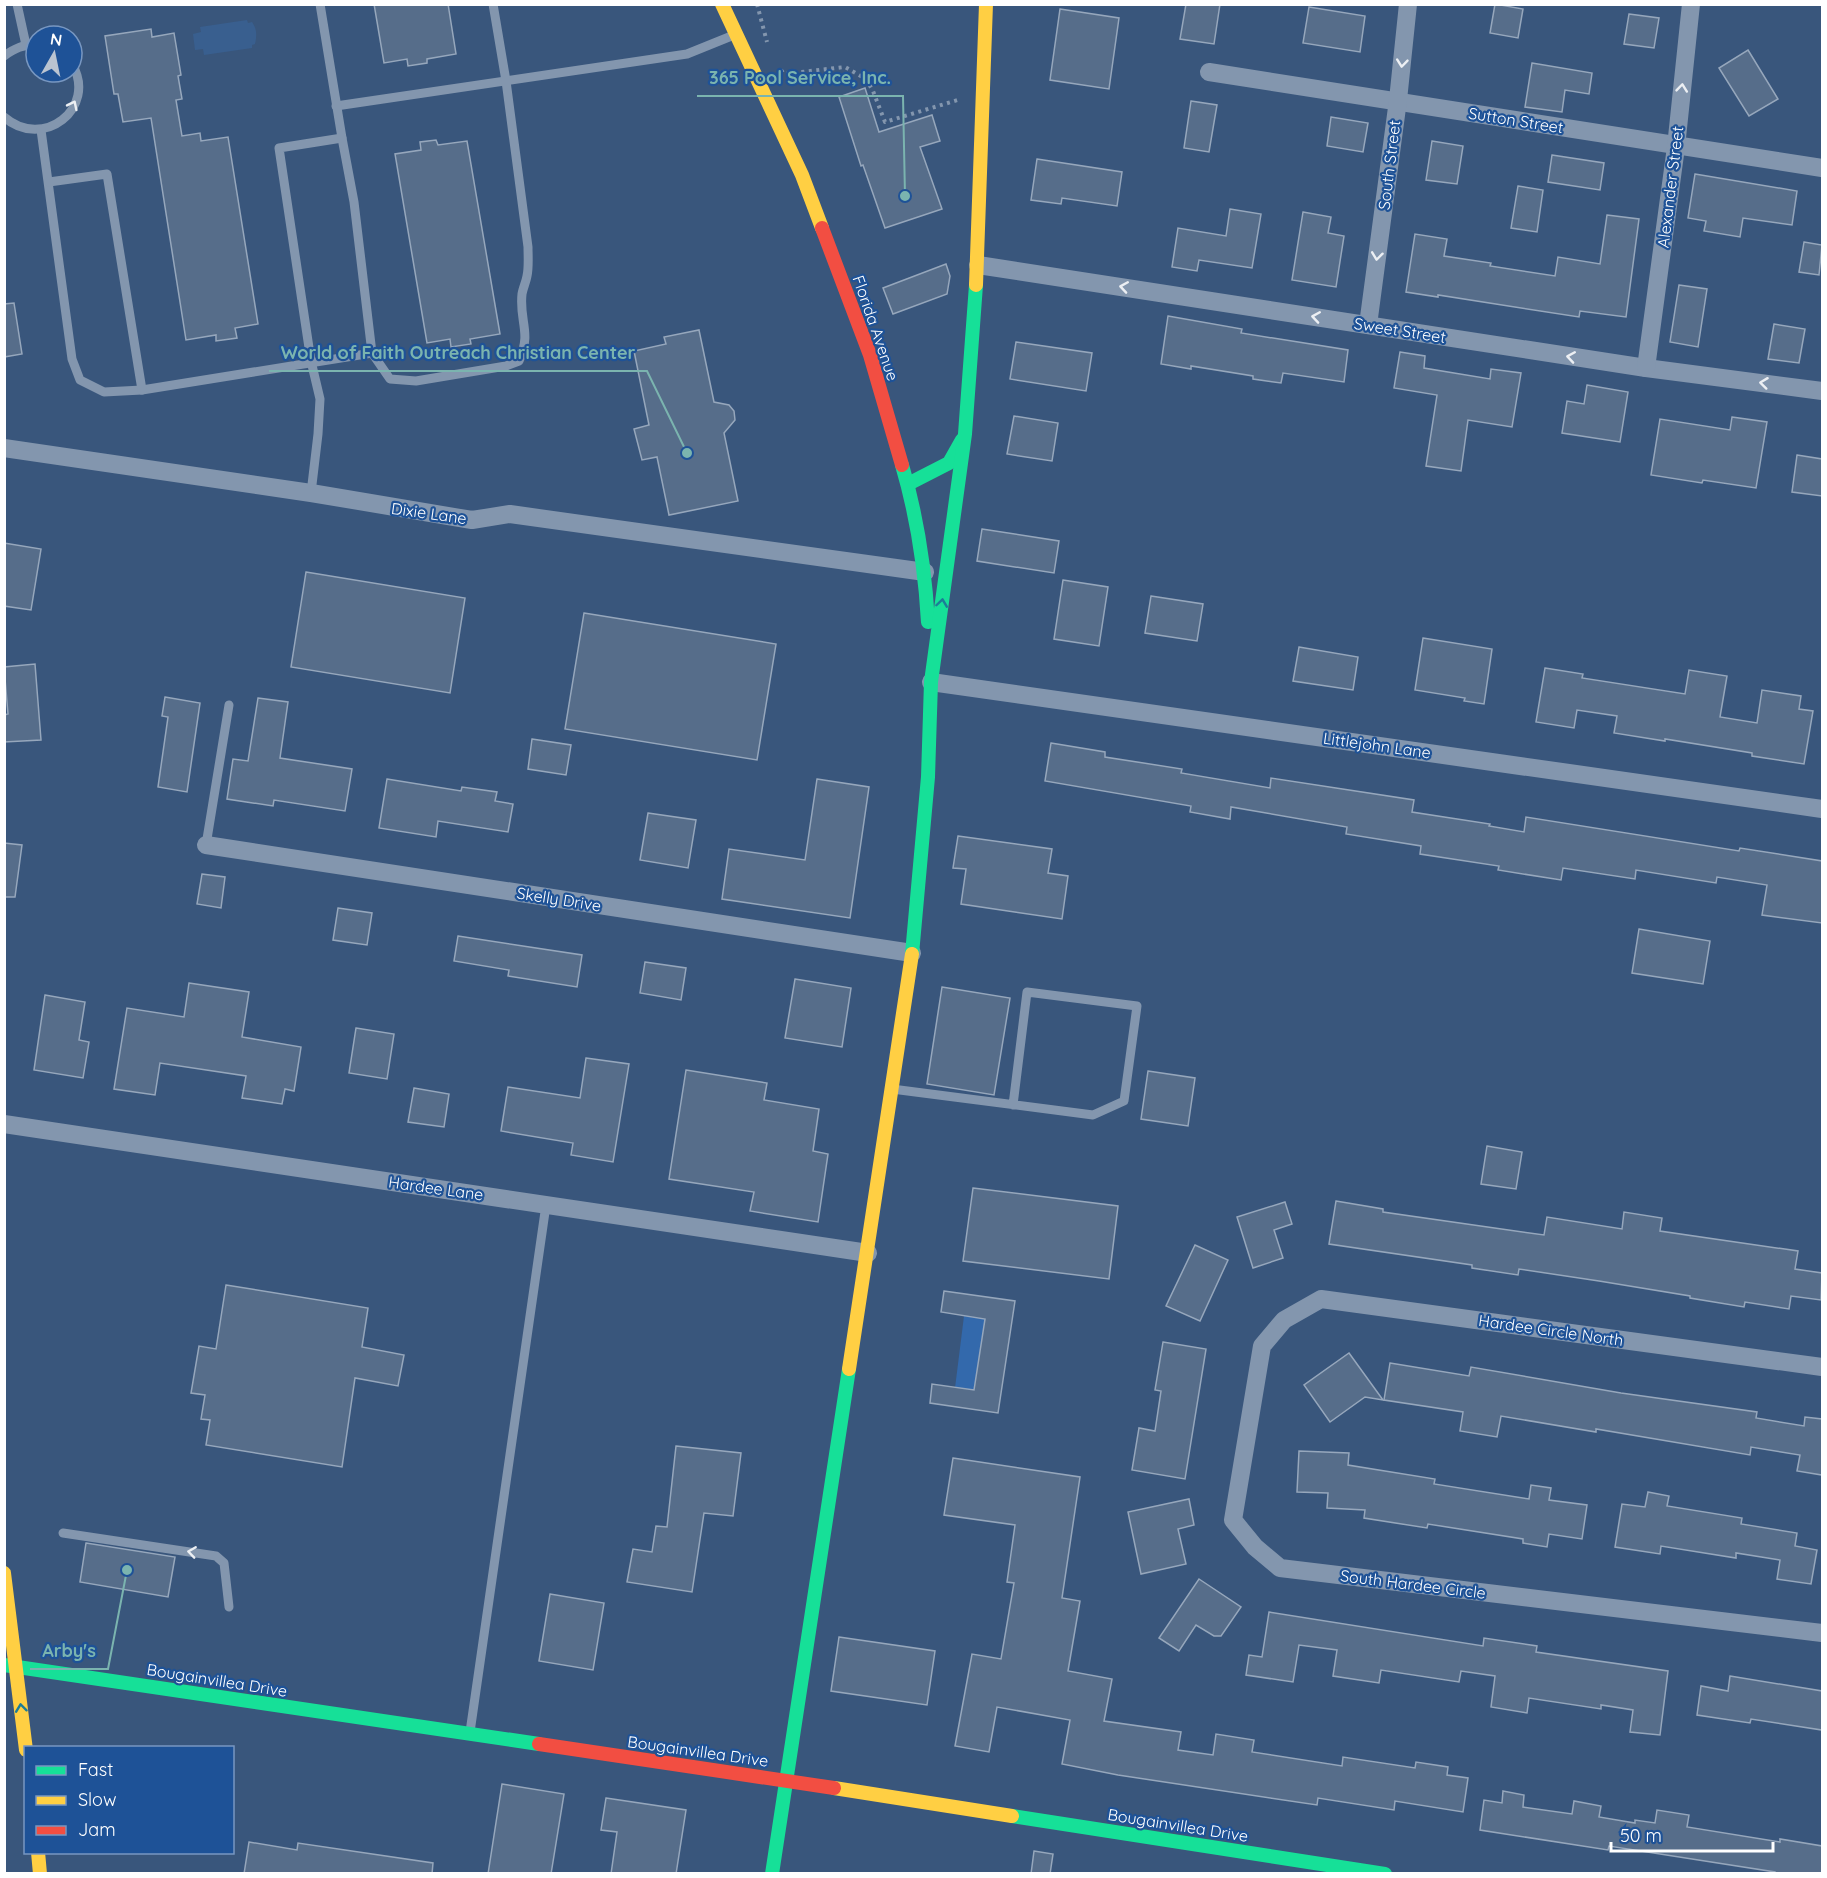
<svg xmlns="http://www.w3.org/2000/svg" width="1827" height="1878" viewBox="0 0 1827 1878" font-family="Quicksand,sans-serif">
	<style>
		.green { fill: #3369ac }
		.water { fill: #395f8f }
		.building { fill: #566d8a; stroke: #96a7bc; stroke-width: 1.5 }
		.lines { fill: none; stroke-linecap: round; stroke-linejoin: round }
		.path { stroke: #8396ae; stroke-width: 4; stroke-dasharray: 3 4.5; stroke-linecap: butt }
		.lane { stroke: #8396ae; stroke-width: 9 }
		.street { stroke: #8396ae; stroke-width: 18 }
		.fast { stroke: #16e098; stroke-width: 14 }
		.slow { stroke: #ffcf43; stroke-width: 14 }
		.jam { stroke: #f24e42; stroke-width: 14 }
		.oneway { stroke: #eceff3 }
		.oneway2 { stroke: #1c7d97 }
		.labels { text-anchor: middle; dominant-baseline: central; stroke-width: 4.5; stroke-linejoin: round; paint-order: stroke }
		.street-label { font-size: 16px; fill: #fff; stroke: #1e5297 }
		.leader { fill: none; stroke: #7bb4af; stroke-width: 2 }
		.callout-dot { fill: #7bb4af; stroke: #1e5297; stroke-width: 2 }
		.callout-label { font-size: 18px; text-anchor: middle; font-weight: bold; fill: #7bb4af; stroke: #1e5297; stroke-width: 4.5; stroke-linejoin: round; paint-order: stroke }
	</style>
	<rect width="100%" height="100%" fill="#39567c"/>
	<polygon class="green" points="964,1316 985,1319 974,1390 955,1388"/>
	<path class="water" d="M 247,20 L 248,23 L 252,22 C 257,29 257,36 255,44 L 252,45 L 252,48 L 204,55 L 203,49 L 195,50 L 193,34 L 201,32 L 200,27 Z"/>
	<g class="building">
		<polygon points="374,4 448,4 456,54 427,59 427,63 408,66 407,59 384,63"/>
		<polygon points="1186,4 1220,4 1214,44 1180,39"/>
		<polygon points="1495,4 1523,9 1518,38 1490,33"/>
		<polygon points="1309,7 1365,16 1360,52 1303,43"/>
		<polygon points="1060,9 1119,18 1109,89 1050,80"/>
		<polygon points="1629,14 1659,18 1654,48 1624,44"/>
		<polygon points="151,29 152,37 174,33 181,75 178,76 182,99 176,100 182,136 200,133 201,141 228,137 258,324 235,328 237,338 216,341 216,335 186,340 151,118 123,122 118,94 114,94 105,36"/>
		<polygon points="1748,50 1778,99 1749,116 1719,68"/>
		<polygon points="1532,63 1592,73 1589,94 1565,90 1562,112 1525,107"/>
		<polygon points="865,88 879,132 932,115 940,141 920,147 942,209 885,228 863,165 861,166 839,97"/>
		<polygon points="1191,101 1217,105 1209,152 1184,148"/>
		<polygon points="1331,117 1368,123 1363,152 1327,146"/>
		<polygon points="436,140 438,145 467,141 500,334 470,339 471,344 451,347 450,339 427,343 395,154 421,150 420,142"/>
		<polygon points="1432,141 1463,146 1457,184 1426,180"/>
		<polygon points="1552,155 1604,163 1600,190 1548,182"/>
		<polygon points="1037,159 1122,172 1117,206 1062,198 1061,204 1031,200"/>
		<polygon points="1695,174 1797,191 1792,225 1743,218 1740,237 1704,231 1706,221 1688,218"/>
		<polygon points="1518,186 1543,190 1537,232 1511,228"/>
		<polygon points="1230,209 1261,214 1252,268 1199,260 1197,271 1172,267 1178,228 1226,236"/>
		<polygon points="1303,212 1331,217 1328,233 1344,236 1336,287 1292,280"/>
		<polygon points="1607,215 1639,219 1626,317 1580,311 1579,317 1438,295 1438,297 1406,292 1415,234 1447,239 1444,256 1491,263 1490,266 1555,276 1558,257 1600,264"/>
		<polygon points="1804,242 1822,245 1819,275 1799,272"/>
		<polygon points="946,264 950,276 947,294 893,314 883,288"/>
		<polygon points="1679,285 1707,289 1698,347 1670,342"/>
		<polygon points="14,303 22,354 4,357 4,304"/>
		<polygon points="1168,316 1242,329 1241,333 1348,350 1344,382 1283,373 1281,383 1253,379 1253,376 1191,366 1191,369 1161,364"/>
		<polygon points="1774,324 1805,329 1799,363 1768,359"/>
		<polygon points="699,330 714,402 729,405 734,411 735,420 724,433 738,501 669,515 657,457 642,460 634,429 649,425 634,351 666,344 664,337"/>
		<polygon points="1016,342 1092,353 1086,391 1010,379"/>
		<polygon points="1400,352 1425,356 1424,368 1490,379 1491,369 1521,373 1512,427 1468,420 1461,471 1426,466 1437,395 1394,388"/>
		<polygon points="1587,385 1628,392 1620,442 1562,433 1567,401 1584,404"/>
		<polygon points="1014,416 1058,423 1052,461 1007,454"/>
		<polygon points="1732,417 1767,422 1756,488 1703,480 1702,483 1651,475 1660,419 1730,430"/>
		<polygon points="1797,455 1822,459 1822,496 1792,492"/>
		<polygon points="982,529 1059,541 1054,573 977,561"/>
		<polygon points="4,543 41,549 31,610 4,606"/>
		<polygon points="306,572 465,598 450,693 291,667"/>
		<polygon points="1063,580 1108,587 1099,646 1054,639"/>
		<polygon points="1151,596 1203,604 1197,641 1145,633"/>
		<polygon points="584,613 776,644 757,760 565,729"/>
		<polygon points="1423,638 1492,649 1484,704 1464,701 1465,698 1415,690"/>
		<polygon points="1299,647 1358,657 1353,690 1293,681"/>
		<polygon points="35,664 41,740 4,742 4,715 8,714 4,667"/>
		<polygon points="1545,668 1583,674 1582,678 1685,694 1689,670 1727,676 1720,717 1757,723 1762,690 1801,696 1799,709 1813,711 1804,764 1752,756 1752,753 1665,739 1665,741 1614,733 1617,716 1577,710 1574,728 1536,722"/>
		<polygon points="165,697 200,703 187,792 158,787 168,717 162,716"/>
		<polygon points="258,698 288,702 280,758 352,769 345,811 274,800 273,806 227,799 233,759 248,761"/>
		<polygon points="532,739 571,745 566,775 528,769"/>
		<polygon points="1051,743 1105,752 1105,757 1182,769 1181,773 1270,788 1271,778 1414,800 1412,812 1490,824 1489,826 1524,832 1526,817 1739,851 1740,848 1822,861 1822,923 1762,915 1767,885 1717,877 1716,883 1636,870 1635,879 1563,868 1561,880 1498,870 1499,866 1420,854 1421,846 1346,834 1347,827 1231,807 1230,819 1190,812 1191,806 1045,781"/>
		<polygon points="387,779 461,791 462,787 497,792 495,801 513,804 508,832 438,821 436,837 379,828"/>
		<polygon points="817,779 869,787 850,918 722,899 729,849 805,860"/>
		<polygon points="648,813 696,820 688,868 640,860"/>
		<polygon points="958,836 1052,849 1048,873 1068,876 1062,919 961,904 966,869 953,868"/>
		<polygon points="4,843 22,845 15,897 4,897"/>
		<polygon points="202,874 225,877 221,908 197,904"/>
		<polygon points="338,908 372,913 367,945 333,940"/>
		<polygon points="1639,929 1710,941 1703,984 1632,973"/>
		<polygon points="458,936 582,955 577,987 508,976 509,970 454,961"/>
		<polygon points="645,962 686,968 681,1000 640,993"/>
		<polygon points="795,979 851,988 842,1047 785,1038"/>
		<polygon points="189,983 249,992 242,1037 301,1047 294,1091 285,1089 282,1104 242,1098 246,1076 160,1063 155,1095 114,1089 127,1008 184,1017"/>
		<polygon points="942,987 1010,998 994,1095 927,1084"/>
		<polygon points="45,995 85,1002 79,1040 89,1042 83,1078 34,1070"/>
		<polygon points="356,1028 394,1034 387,1079 349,1073"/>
		<polygon points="586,1058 629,1064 613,1162 571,1155 573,1143 501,1131 508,1087 580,1098"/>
		<polygon points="686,1070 767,1083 764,1100 819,1109 813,1151 828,1154 818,1222 750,1211 754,1192 669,1179"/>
		<polygon points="1148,1071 1195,1078 1188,1126 1141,1119"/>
		<polygon points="414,1088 449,1094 444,1127 408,1122"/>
		<polygon points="1487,1146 1522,1152 1516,1189 1481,1184"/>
		<polygon points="973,1188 1118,1206 1109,1279 963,1261"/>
		<polygon points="1336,1201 1383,1209 1383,1212 1544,1235 1547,1217 1622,1229 1624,1212 1662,1218 1660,1231 1798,1251 1795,1269 1822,1273 1821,1300 1791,1296 1789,1309 1745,1302 1744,1307 1690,1298 1690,1296 1599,1281 1519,1269 1518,1275 1472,1268 1472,1265 1329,1244"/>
		<polygon points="1285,1202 1292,1224 1274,1230 1283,1258 1253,1268 1237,1217"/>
		<polygon points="1195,1245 1228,1260 1200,1321 1166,1306"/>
		<polygon points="226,1285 368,1308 362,1347 404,1355 398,1386 355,1378 342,1467 206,1445 210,1420 201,1419 205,1395 191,1393 199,1346 216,1349"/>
		<polygon points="944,1291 1015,1301 998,1413 930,1403 932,1384 974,1390 985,1319 941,1312"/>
		<polygon points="1163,1342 1206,1349 1185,1479 1132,1470 1139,1428 1155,1431 1161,1391 1155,1390"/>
		<polygon points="1349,1353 1383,1400 1365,1397 1330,1422 1304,1385"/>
		<polygon points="1390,1363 1469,1376 1471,1367 1621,1393 1757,1412 1756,1418 1804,1426 1805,1417 1822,1419 1822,1475 1797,1471 1800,1455 1751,1447 1750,1455 1596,1429 1596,1432 1501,1416 1497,1437 1460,1431 1463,1412 1384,1400"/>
		<polygon points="676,1446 741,1453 733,1516 704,1513 692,1592 627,1582 633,1549 652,1552 656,1526 667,1527"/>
		<polygon points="1299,1451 1349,1453 1348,1465 1435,1479 1434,1484 1529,1499 1531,1485 1551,1488 1549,1500 1587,1505 1582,1539 1549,1534 1547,1547 1523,1543 1523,1539 1428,1524 1427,1528 1364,1518 1365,1510 1327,1508 1328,1493 1297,1492"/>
		<polygon points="953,1458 1080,1477 1062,1598 1080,1601 1068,1671 1112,1679 1104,1721 1181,1732 1178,1750 1213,1755 1216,1734 1254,1740 1252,1752 1342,1766 1343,1757 1415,1768 1416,1762 1448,1767 1447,1775 1468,1778 1463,1812 1395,1801 1394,1810 1318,1798 1317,1805 1118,1775 1062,1764 1070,1720 997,1707 989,1752 955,1746 972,1654 1001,1659 1014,1583 1007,1582 1015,1525 944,1515"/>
		<polygon points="1648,1492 1669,1496 1667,1506 1742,1518 1741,1524 1797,1533 1795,1546 1817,1550 1811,1584 1777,1579 1780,1560 1736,1553 1736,1558 1661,1546 1660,1554 1615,1547 1622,1504 1645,1507"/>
		<polygon points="1189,1499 1194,1525 1178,1529 1186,1564 1141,1574 1128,1512"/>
		<polygon points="86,1543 175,1557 168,1597 80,1582"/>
		<polygon points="1199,1579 1241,1607 1221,1636 1214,1636 1196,1625 1179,1651 1159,1638"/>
		<polygon points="550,1594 604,1603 593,1670 539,1661"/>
		<polygon points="1269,1612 1483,1646 1484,1638 1537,1646 1536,1652 1668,1671 1660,1735 1630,1732 1633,1710 1601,1705 1601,1709 1529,1698 1527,1713 1491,1707 1495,1676 1461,1671 1459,1682 1381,1670 1379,1683 1333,1676 1337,1650 1299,1645 1293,1682 1246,1675 1249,1655 1262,1657"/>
		<polygon points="839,1637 935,1651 927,1705 831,1691"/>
		<polygon points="1730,1676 1822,1691 1822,1730 1751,1719 1750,1723 1697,1715 1701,1686 1728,1691"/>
		<polygon points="502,1784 564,1794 551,1874 488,1874"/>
		<polygon points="1503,1791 1524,1795 1523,1807 1572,1814 1574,1801 1601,1806 1599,1817 1635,1823 1635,1820 1655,1823 1657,1810 1689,1815 1687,1827 1780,1842 1780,1839 1822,1846 1822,1874 1775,1874 1775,1872 1609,1846 1608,1850 1480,1830 1484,1800 1502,1803"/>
		<polygon points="606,1798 686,1810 676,1874 611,1874 617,1832 601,1830"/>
		<polygon points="249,1842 297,1850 298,1843 433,1863 432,1874 244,1874"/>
		<polygon points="1034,1851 1053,1854 1050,1874 1031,1874"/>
	</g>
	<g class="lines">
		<g class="path">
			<polyline points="757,4 767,42"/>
			<polyline points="781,70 784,74 845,67 866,79 873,91 885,122 961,99"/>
		</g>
		<g class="lane">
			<polyline points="17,4 26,45"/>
			<path d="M 4,56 C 15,48 23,45 36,44"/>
			<polyline points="336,106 687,54 734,35"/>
			<path d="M 4,117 C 43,151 98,108 72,64"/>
			<polyline points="41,130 72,359 80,380 104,392 142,390 372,353 354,202 342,138"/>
			<polyline points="49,182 107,174 142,390"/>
			<path d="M 372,353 L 390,379 L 416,381 L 506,366 L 519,361 C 532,332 519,322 522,294 C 523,288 526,282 527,276 C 529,267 528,256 528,247 L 506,81 L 493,4"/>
			<polyline points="311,493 318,434 320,399 311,361 279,148 342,138 320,4"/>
			<polyline points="206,845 229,705"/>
			<polyline points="892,1089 1093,1115 1124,1101 1137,1006 1027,992 1013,1105"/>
			<polyline points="63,1533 216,1556 224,1563 229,1607"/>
			<polyline points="470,1732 546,1205"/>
		</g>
		<g class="street">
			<path d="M 1209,72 C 1414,103 1618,138 1822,168"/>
			<polyline points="978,265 1646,368 1822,391"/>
			<polyline points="1368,325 1398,100 1408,4"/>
			<polyline points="1646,368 1676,147 1691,4"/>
			<polyline points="4,448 311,493 472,520 510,514 925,572"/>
			<polyline points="931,682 1822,809"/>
			<polyline points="206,845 912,953"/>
			<polyline points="4,1124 868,1253"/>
			<polyline points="1822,1367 1321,1299 1284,1320 1262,1346 1233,1520 1255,1547 1280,1568 1822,1633"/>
		</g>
		<g class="fast">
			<path d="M 902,465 C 917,516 925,569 928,622"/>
			<polyline points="908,484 949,463 962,440"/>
			<polyline points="912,954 928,777 931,682 965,434 976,285"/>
			<polyline points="4,1665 539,1744"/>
			<polyline points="1012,1816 1385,1874"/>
			<polyline points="772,1874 849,1369"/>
		</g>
		<g class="slow">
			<polyline points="722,4 802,175 822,228"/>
			<polyline points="976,285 986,4"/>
			<polyline points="849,1369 912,954"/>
			<polyline points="4,1573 26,1750"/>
			<polyline points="834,1788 1012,1816"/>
			<polyline points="38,1852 40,1874"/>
		</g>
		<g class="jam">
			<polyline points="822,228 870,355 902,465"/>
			<polyline points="539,1744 834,1788"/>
		</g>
	</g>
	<defs><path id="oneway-chevron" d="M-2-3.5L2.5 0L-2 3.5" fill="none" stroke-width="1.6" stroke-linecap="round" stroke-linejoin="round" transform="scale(1.5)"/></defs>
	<g class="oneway">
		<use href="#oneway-chevron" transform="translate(1402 63) rotate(96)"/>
		<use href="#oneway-chevron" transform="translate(1682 88) rotate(-84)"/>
		<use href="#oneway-chevron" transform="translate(73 105) rotate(-64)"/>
		<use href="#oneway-chevron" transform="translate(1377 256) rotate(97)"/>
		<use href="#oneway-chevron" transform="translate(1124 287) rotate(-171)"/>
		<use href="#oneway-chevron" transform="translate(1316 317) rotate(-171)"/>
		<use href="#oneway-chevron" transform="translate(1571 357) rotate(-171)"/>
		<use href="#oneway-chevron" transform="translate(1764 383) rotate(-173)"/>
		<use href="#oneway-chevron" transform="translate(192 1552) rotate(-172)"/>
	</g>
	<g class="oneway2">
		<use href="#oneway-chevron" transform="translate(942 603) rotate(-82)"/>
		<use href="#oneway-chevron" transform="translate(21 1708) rotate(-97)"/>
	</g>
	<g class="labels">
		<g class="street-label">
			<text transform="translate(1516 120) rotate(9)">Sutton Street</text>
			<text transform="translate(1389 165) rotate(-83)">South Street</text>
			<text transform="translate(1670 187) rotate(-83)">Alexander Street</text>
			<text transform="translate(876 328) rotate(71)">Florida Avenue</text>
			<text transform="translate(1400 330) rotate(9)">Sweet Street</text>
			<text transform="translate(429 513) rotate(8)">Dixie Lane</text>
			<text transform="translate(1377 745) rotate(8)">Littlejohn Lane</text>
			<text transform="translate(559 899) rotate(9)">Skelly Drive</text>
			<text transform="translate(436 1188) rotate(8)">Hardee Lane</text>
			<text transform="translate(1551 1330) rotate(8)">Hardee Circle North</text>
			<text transform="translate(1413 1584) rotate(7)">South Hardee Circle</text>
			<text transform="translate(217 1680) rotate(9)">Bougainvillea Drive</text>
			<text transform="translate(698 1751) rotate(8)">Bougainvillea Drive</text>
			<text transform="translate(1178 1825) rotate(9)">Bougainvillea Drive</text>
		</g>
	</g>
	<path class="leader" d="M905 196L903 96H697M687 453L647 371H269M127 1570L108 1669H30"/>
	<g class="callout-dot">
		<circle cx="905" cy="196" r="6"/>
		<circle cx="687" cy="453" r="6"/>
		<circle cx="127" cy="1570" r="6"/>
	</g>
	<g class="callout-label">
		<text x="800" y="84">365 Pool Service, Inc.</text>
		<text x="458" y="359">World of Faith Outreach Christian Center</text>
		<text x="69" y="1657">Arby's</text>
	</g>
	<rect width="1827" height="1878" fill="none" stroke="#ffffff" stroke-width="12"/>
	<rect x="24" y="1746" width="210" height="108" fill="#1e5297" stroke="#7897c1" stroke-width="1.5"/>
	<rect x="36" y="1766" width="30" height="9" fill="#16e098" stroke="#7897c1" stroke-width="1.5"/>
	<text x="78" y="1776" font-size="18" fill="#ffffff">Fast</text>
	<rect x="36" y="1796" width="30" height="9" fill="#ffcf43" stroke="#7897c1" stroke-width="1.5"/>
	<text x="78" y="1806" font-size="18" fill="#ffffff">Slow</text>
	<rect x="36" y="1826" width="30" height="9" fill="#f24e42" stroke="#7897c1" stroke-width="1.5"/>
	<text x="78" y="1836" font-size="18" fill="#ffffff">Jam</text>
	<g transform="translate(54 54) rotate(9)"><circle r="28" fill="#1e5297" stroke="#7897c1" stroke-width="1.5"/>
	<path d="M0-4.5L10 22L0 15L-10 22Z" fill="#bac4d1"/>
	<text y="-9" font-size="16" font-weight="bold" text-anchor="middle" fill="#ffffff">N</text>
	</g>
	<path d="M1611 1842v9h162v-9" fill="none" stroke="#ffffff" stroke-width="3"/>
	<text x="1620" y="1842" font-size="18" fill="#ffffff" stroke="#1e5297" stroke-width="4.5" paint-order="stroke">50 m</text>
</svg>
